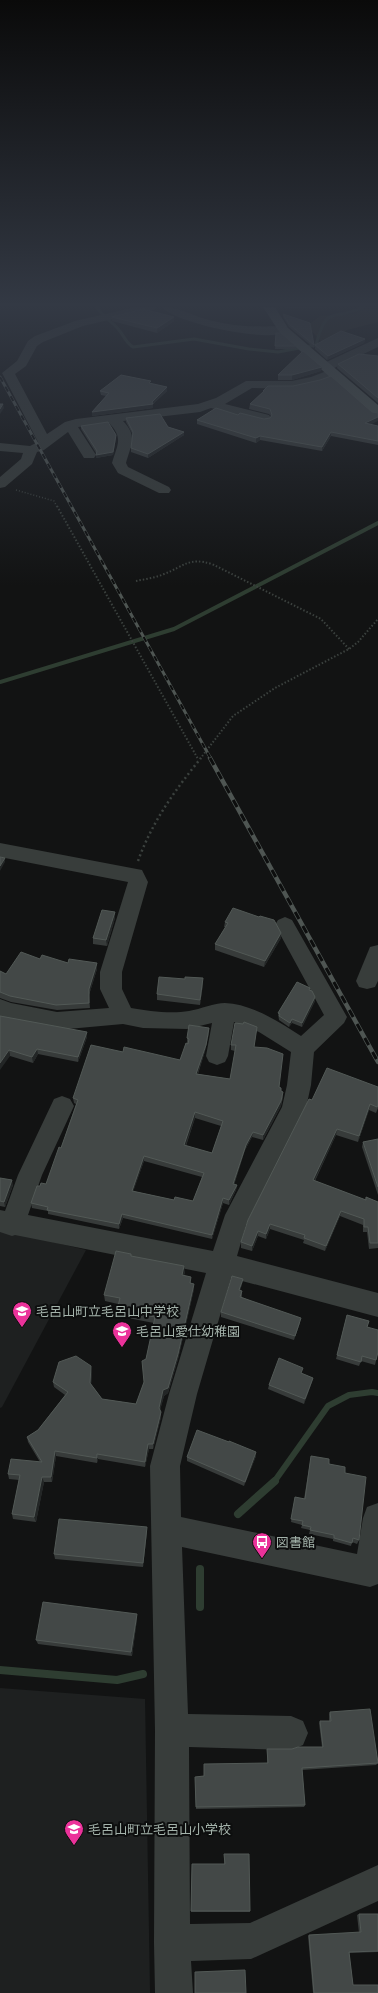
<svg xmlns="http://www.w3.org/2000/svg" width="378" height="1993" viewBox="0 0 378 1993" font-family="'Work Sans','Noto Sans JP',sans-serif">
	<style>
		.built { fill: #1e2020 }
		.green { fill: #282720 }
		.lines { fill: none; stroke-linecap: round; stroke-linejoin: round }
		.stream-far3 { stroke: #2e3d31; stroke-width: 3 }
		.stream-far2 { stroke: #2e3d31; stroke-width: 4 }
		.stream-far1 { stroke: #2e3d31; stroke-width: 6 }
		.stream { stroke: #2e3d31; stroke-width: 8 }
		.path-far2 { stroke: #3b413e; stroke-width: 1.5; stroke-dasharray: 1 2; stroke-linecap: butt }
		.path-far1 { stroke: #3b413e; stroke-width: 2; stroke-dasharray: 1.5 2; stroke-linecap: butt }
		.path { stroke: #3b413e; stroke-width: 2.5; stroke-dasharray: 2 3; stroke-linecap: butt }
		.minor { fill: #383d3b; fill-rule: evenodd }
		.major { fill: #4f5753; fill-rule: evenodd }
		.rail-far1-casing { stroke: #4e5552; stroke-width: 3 }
		.rail-casing { stroke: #4e5552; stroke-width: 4.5 }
		.rail-far1 { stroke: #0d0e0e; stroke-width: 2; stroke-dasharray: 5.5; stroke-linecap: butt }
		.rail { stroke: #0d0e0e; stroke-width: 3; stroke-dasharray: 8; stroke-linecap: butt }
		.wall { fill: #373b3a; fill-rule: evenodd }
		.shaded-wall { fill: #232626 }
		.building { fill: #434847; stroke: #525956; fill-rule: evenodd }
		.labels { text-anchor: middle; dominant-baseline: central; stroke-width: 4; stroke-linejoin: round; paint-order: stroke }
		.near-poi-label { font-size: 13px; fill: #a4b3ab; stroke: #0d0e0e; text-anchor: start }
	</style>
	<rect width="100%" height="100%" fill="#121313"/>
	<g class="built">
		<polygon points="0,1229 86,1250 2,1407 0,1408"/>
		<polygon points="0,1688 145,1699 150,1993 0,1993"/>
	</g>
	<polygon class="green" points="360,307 378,307 378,322 347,330 325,346 307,326 320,316 357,313"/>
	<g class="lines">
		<path class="stream-far3" d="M 97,307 C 102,317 112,321 119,330 C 124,336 126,343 133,347 L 194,339 L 249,349 L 278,352 L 316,345 C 327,303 333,322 363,307"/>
		<polyline class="stream-far2" points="0,682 174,629 378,523"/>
		<polyline class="stream-far1" points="274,1482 328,1406 349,1395 372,1392 378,1393"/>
		<g class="stream">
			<polyline points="238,1514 275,1481"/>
			<polyline points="200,1569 200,1607"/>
			<polyline points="0,1670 117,1680 143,1674"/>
		</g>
		<polyline class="path-far2" points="16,490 54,501 57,507"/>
		<g class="path-far1">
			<polyline points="57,506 198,759"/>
			<path d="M 136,581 C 145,579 155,578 164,574 C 185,566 188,557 212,564 L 321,619 L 349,649"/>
			<polyline points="200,759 233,716 275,688 349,649 358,642 378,619"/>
		</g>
		<path class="path" d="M 138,861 C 152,822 175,790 201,758"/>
		<g class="minor">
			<path d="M 136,307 L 157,307 L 155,309 L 83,326 L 43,342 L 37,346 L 26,366 L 15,374 L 47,434 L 65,422 L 76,419 L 198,404 L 216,398 L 246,381 L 292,381 L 311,377 L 332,369 L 338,373 L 336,376 L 319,383 L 292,389 L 252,388 L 225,404 L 269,415 L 271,418 L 269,421 L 264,422 L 211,408 L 200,412 L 123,421 C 138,436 131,445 126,463 L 128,467 L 169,487 L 171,490 L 169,493 L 159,493 L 118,473 L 112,463 C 117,445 124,438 109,423 L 78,427 L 96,455 L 94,458 L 84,458 L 68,432 L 44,450 L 37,452 L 32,464 L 5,487 L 0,488 L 0,477 L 21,459 L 23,453 L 0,451 L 0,443 L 30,446 L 38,442 L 2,373 L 17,361 L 28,341 L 35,336 L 75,321 Z"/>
			<path d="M 162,307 C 181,307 194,317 213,321 C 236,327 260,327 284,326 L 290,330 C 279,345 175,324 162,307 Z"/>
			<polygon points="378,338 378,347 330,370 322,370 320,367 322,364"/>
			<path d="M 0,843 L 142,870 L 148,882 L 122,972 L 122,989 L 131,1008 C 148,1011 171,1014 189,1011 C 201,1009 214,1003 225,1003 C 252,1004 279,1022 301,1036 L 324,1015 L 275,925 L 278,920 L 285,917 L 292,920 L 347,1017 L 344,1023 L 314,1052 L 311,1085 L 306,1108 L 246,1225 L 237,1256 L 378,1293 L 378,1317 L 231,1278 L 197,1394 L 180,1466 L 181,1517 L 357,1554 L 363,1518 L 367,1507 L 378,1503 L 378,1584 L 370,1587 L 182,1547 L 188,1714 L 291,1716 L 303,1721 L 308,1733 L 303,1745 L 291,1750 L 189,1747 L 190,1924 L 250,1923 L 378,1865 L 378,1901 L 251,1959 L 191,1961 L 193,1993 L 155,1993 L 154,1943 L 155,1730 L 150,1466 L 169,1394 L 206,1273 L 15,1235 L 12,1236 L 0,1232 L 0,1210 L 5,1211 L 18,1175 L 54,1099 L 62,1096 L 70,1099 L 74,1106 L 42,1175 L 28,1215 L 213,1251 L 225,1215 L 282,1107 L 287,1085 L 291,1052 L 259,1032 L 234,1022 L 228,1056 L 225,1062 L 217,1065 L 209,1062 L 206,1056 L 212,1023 L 187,1029 L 143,1028 L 123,1024 L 57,1030 L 0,1018 L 0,999 L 11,1003 L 57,1012 L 109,1008 L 100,989 L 100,972 L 128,882 L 0,857 Z"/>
			<polygon points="378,945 378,981 375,987 367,989 359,987 356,981 370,947"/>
		</g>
		<polygon class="major" points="263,307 275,307 288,328 378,405 378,416 373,415 280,333"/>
		<g class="rail-far1-casing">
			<polyline id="rail-far1" points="0,377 211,759"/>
		</g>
		<g class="rail-casing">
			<polyline id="rail" points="210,758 378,1062"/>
		</g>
		<use href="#rail-far1" class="rail-far1"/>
		<use href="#rail" class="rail"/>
	</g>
	<g class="wall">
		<polygon points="286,307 332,307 286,308"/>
		<polygon points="283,314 314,345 314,348 289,327 283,317"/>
		<polygon points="112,317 174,321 157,333 112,321"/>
		<polygon points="276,333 296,346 296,349 275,349"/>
		<polygon points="365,339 364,343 327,360 315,349 315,345"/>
		<polygon points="378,356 378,403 337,368 338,364"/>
		<polygon points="321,371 292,380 278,380 278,375"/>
		<polygon points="151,384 167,387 167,391 153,404 153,408 92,416 92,412 106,396 101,395 100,391"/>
		<polygon points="263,391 371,425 378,426 378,445 331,436 322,451 260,440 256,443 197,424 197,420 238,415 264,419 270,418 271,416 269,414 249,409 250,404 263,393"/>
		<polygon points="126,418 168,427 184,432 184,435 148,458 131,452 131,448 133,435 126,422"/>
		<polygon points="81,426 116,435 116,438 113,455 96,458 96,453 81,429"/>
		<polygon points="115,912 115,918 107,946 93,944 93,938"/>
		<polygon points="259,917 281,933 281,938 264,967 215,950 215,944 226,927 224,927 225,922"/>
		<polygon points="40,959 68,963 97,963 97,969 89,995 90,1008 57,1010 11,1002 0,998 0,971 6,974"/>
		<polygon points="203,984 200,1005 157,1000 157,994"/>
		<polygon points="310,991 315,997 315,1001 302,1027 292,1023 289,1027 279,1020 278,1013"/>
		<polygon points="0,1016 87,1037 78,1062 38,1054 33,1063 10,1056"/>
		<path d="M 257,1027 L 254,1047 L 279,1087 L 283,1097 L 281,1106 L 263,1140 L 252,1137 L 245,1150 L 234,1185 L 237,1185 L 236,1190 L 229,1205 L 223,1203 L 212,1239 L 123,1218 L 119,1229 L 48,1214 L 48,1211 L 32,1208 L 31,1203 L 40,1186 L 46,1184 L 61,1148 L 76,1104 L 74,1103 L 73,1098 L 123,1052 L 180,1060 L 187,1044 L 187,1038 L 209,1028 L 209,1033 L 205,1051 L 198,1074 L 230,1079 L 235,1051 L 231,1050 L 231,1045 ZM 195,1118 L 221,1126 L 212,1153 L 186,1146 ZM 144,1161 L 202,1177 L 193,1201 L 174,1200 L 133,1191 Z"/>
		<polygon points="378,1087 378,1108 376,1113 369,1110 358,1142 336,1135 315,1181 365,1200 366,1197 378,1202 378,1248 369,1249 367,1232 363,1232 363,1225 340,1216 325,1251 303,1243 304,1240 270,1229 266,1239 258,1236 252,1251 241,1248 241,1242 312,1100"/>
		<polygon points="378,1139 378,1195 362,1147 363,1142"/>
		<polygon points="0,1178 13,1185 5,1207 0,1206"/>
		<polygon points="131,1256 185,1272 184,1275 191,1283 194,1289 178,1359 168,1393 164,1396 160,1410 161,1412 161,1417 153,1449 149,1449 145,1467 98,1459 97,1463 56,1456 52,1482 44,1482 36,1522 13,1519 12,1514 19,1480 9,1479 8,1474 40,1462 28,1442 27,1437 38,1430 65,1395 54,1387 53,1382 92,1372 91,1384 102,1399 136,1404 144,1382 146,1359 154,1323 117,1316 117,1310 118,1304 105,1301 104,1295"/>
		<polygon points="243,1279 242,1284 240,1290 242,1291 242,1297 300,1323 294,1340 221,1317 221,1312"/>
		<polygon points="347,1315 367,1327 378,1352 375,1365 361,1361 359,1366 336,1359"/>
		<polygon points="301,1373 313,1378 312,1382 304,1404 268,1389 269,1385"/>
		<polygon points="256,1456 244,1486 187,1461 187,1457"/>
		<polygon points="311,1456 329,1464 345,1473 359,1540 357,1544 352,1542 351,1546 333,1541 333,1539 309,1534 310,1530 301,1528 302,1525 291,1522 295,1497 304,1499"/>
		<polygon points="147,1532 143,1567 55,1559 54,1554"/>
		<polygon points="137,1619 132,1656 38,1644 36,1640"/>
		<polygon points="330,1712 378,1763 376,1765 302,1770 305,1805 304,1807 196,1809 195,1777 204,1776 267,1763 267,1749 292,1749 322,1747 319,1723 320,1721 329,1721 329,1714"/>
		<polygon points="224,1854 250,1911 250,1912 191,1912 192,1864 224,1864"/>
		<polygon points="359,1914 378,1914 378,1952 349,1953 353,1985 378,1993 313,1993 308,1936 309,1935 359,1933 357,1915"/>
	</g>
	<g class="shaded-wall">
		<polygon points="174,317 174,321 157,333 157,328"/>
		<polygon points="365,339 364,343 327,360 328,356"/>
		<polygon points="322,367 321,371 292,380 292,375"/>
		<polygon points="167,387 167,391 153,404 153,408 92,416 92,412 152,402"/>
		<polygon points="3,404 4,408 0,414 0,409"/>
		<polygon points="378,417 378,421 364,428 365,423"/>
		<polygon points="184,432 184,435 148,458 148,454"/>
		<polygon points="331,432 331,436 322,451 322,447"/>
		<polygon points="116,435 116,438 113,455 96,458 96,455"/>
		<polygon points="260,436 260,440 256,443 256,438"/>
		<polygon points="5,858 5,862 0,871 0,866"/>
		<polygon points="115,912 115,918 107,946 106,940"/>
		<polygon points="281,933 281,938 264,967 265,961"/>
		<polygon points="97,963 97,969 89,995 90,1008 89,989"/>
		<polygon points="203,978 203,984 200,1005 200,1000"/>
		<polygon points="315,997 315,1001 302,1027 302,1023"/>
		<polygon points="292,1019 292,1023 289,1027 290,1023"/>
		<polygon points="209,1028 209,1033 205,1051 196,1079 196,1074"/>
		<polygon points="87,1032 87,1037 78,1062 78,1057"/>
		<polygon points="37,1049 38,1054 33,1063 32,1057"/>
		<polygon points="9,1050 10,1056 0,1070 0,1063"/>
		<polygon points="283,1092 281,1106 263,1140 263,1135"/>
		<polygon points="370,1104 369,1110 358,1142 359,1136"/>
		<polygon points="195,1112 195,1118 184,1150 184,1145"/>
		<polygon points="337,1129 336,1135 312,1186 313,1180"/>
		<polygon points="253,1132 252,1137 245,1150 232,1189 233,1184 246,1145"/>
		<polygon points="144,1156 144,1161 132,1195 132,1191"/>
		<polygon points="12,1180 13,1185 5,1207 4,1202"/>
		<polygon points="237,1185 236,1190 229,1205 229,1200"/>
		<polygon points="223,1198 223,1203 212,1239 212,1235"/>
		<polygon points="341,1211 340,1216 325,1251 326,1246"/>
		<polygon points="122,1214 123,1218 119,1229 119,1224"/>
		<polygon points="270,1224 270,1229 266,1239 266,1234"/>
		<polygon points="258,1231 258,1236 252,1251 252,1246"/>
		<polygon points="184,1266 185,1272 183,1281 182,1275"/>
		<polygon points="243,1279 242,1284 239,1295 239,1290"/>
		<polygon points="194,1284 194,1289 178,1359 168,1393 164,1396 159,1414 159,1408 163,1390"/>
		<polygon points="301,1318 300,1323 294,1340 295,1336"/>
		<polygon points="91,1366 92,1372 91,1388 90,1383"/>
		<polygon points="313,1378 312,1382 304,1404 305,1399"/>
		<polygon points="161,1412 161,1417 153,1449 153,1444"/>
		<polygon points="148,1444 149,1449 145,1467 145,1462"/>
		<polygon points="55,1451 56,1456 52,1482 51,1477"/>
		<polygon points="256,1452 256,1456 244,1486 245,1482"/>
		<polygon points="97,1454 98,1459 97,1463"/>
		<polygon points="42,1477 44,1482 36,1522 34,1517"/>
		<polygon points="147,1527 147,1532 143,1567 143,1563"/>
		<polygon points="137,1614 137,1619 132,1656 131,1652"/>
	</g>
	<g class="building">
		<polygon points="143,309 174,317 157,328 112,317"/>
		<polygon points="283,314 310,323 314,345 289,324"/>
		<polygon points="341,331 365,339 328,356 315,345"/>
		<polygon points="276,333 281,333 296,346 275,346"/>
		<polygon points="303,351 322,367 292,375 278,375"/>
		<polygon points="359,354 378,356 378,398 338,364"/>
		<polygon points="121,375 151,381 149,383 167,387 152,402 153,404 92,412 109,393 100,391"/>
		<polygon points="331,376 372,412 378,413 378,417 365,423 378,426 378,441 331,432 322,447 260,436 256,438 197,420 216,408 238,415 240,413 264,419 270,418 272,415 270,409 250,404 264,391 263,391 268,386 293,386 320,380"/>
		<polygon points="0,404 3,404 0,409"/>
		<polygon points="160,414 168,427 184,432 148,454 131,448 133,432 126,418"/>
		<polygon points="108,422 116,435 113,452 96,455 97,451 81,426"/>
		<polygon points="0,857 5,858 0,866"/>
		<polygon points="233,908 259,917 260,916 274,920 281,933 265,961 215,944 228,923 225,922"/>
		<polygon points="102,910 115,912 106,940 93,938"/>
		<polygon points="21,952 40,959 42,955 68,963 69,959 97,963 89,989 89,1003 56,1005 10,996 0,992 0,971 6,974"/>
		<polygon points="159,977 185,979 185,977 203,978 200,1000 157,994"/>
		<polygon points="297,982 310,988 309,990 312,991 315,997 302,1023 292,1019 290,1023 279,1016 280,1014 278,1013"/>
		<polygon points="0,1016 87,1032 78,1057 37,1049 32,1057 9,1050 0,1063"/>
		<path d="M 244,1022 L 257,1027 L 254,1047 L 267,1048 L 283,1054 L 279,1087 L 281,1088 L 281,1091 L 283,1092 L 281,1101 L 263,1135 L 253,1132 L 246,1145 L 233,1184 L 237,1185 L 229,1200 L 223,1198 L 212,1235 L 122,1214 L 119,1224 L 47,1210 L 48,1207 L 31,1203 L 37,1186 L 40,1186 L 41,1183 L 46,1184 L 59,1147 L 61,1148 L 78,1100 L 73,1098 L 91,1045 L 123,1052 L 124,1047 L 180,1060 L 186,1043 L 188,1044 L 189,1039 L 187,1038 L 189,1025 L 209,1028 L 206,1045 L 196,1074 L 230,1079 L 236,1045 L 231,1045 L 235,1023 L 243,1024 ZM 195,1112 L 223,1121 L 212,1153 L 184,1145 ZM 144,1156 L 204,1173 L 193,1201 L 175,1197 L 174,1200 L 132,1191 Z"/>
		<polygon points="327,1068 378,1087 378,1105 377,1107 370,1104 359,1136 337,1129 313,1180 366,1200 366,1197 378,1202 378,1243 370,1243 368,1227 364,1227 364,1219 341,1211 326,1246 304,1238 305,1235 270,1224 266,1234 258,1231 252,1246 241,1242 248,1220 309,1099 312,1100"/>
		<polygon points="378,1139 378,1187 363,1142"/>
		<polygon points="0,1178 12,1180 4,1202 0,1201"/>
		<polygon points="116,1251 131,1254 131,1256 184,1266 182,1275 191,1277 190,1283 194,1284 178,1354 168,1388 163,1390 159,1408 161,1412 153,1444 148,1444 145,1462 97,1454 97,1458 55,1451 51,1477 42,1477 34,1517 12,1514 20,1475 8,1474 11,1459 42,1462 27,1437 38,1430 68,1392 53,1382 59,1362 76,1356 91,1366 90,1383 102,1399 136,1404 144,1382 142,1361 146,1359 155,1317 117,1310 120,1298 104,1295"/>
		<polygon points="232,1276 243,1279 239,1290 242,1291 240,1297 301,1318 295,1336 221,1312"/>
		<polygon points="347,1315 369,1321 367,1327 378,1330 378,1352 376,1360 362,1356 361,1362 337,1355"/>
		<polygon points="279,1358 303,1368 301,1373 313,1378 305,1399 269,1385"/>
		<polygon points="197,1430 229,1442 229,1441 256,1452 245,1482 187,1457"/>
		<polygon points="311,1456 329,1459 329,1464 345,1467 345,1473 366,1477 359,1540 353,1538 352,1543 334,1538 334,1535 310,1530 311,1527 302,1525 303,1521 291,1519 295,1497 305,1499"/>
		<polygon points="59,1519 147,1527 143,1563 54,1554"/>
		<polygon points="43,1602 137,1614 131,1652 36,1640"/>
		<polygon points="370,1709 378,1763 302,1768 305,1805 196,1807 195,1777 204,1776 204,1764 268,1763 267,1749 292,1749 298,1747 323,1747 320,1721 331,1721 330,1712"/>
		<polygon points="224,1854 249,1854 250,1911 191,1911 192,1864 225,1864"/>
		<polygon points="359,1914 378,1914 378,1951 349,1952 353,1985 378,1985 378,1993 314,1993 309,1935 361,1932"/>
		<polygon points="245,1970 246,1993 195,1993 195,1972"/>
	</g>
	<linearGradient id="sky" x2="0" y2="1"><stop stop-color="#0a0a0a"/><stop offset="0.52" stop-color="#333944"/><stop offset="1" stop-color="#333944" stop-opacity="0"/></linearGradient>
	<rect width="378" height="586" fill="url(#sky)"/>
	<defs>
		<g id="school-pin" transform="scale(1)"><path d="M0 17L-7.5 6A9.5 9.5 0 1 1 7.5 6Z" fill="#eb329a" stroke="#0d0e0e"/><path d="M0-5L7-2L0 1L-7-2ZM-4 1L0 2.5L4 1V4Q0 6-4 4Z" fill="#fff"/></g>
		<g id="bus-pin" transform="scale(1)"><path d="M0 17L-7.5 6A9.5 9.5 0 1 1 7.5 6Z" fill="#eb329a" stroke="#0d0e0e"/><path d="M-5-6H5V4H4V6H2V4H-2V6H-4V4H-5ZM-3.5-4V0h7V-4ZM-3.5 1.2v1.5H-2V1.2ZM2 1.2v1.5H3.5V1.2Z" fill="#fff"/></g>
	</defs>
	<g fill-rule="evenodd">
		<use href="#school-pin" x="22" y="1311"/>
		<use href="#school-pin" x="122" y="1331"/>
		<use href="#bus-pin" x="262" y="1542"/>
		<use href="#school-pin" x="74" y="1829"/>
	</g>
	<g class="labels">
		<g class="near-poi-label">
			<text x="36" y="1311">毛呂山町立毛呂山中学校</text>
			<text x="136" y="1331">毛呂山愛仕幼稚園</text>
			<text x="276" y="1542">図書館</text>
			<text x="88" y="1829">毛呂山町立毛呂山小学校</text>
		</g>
	</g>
</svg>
